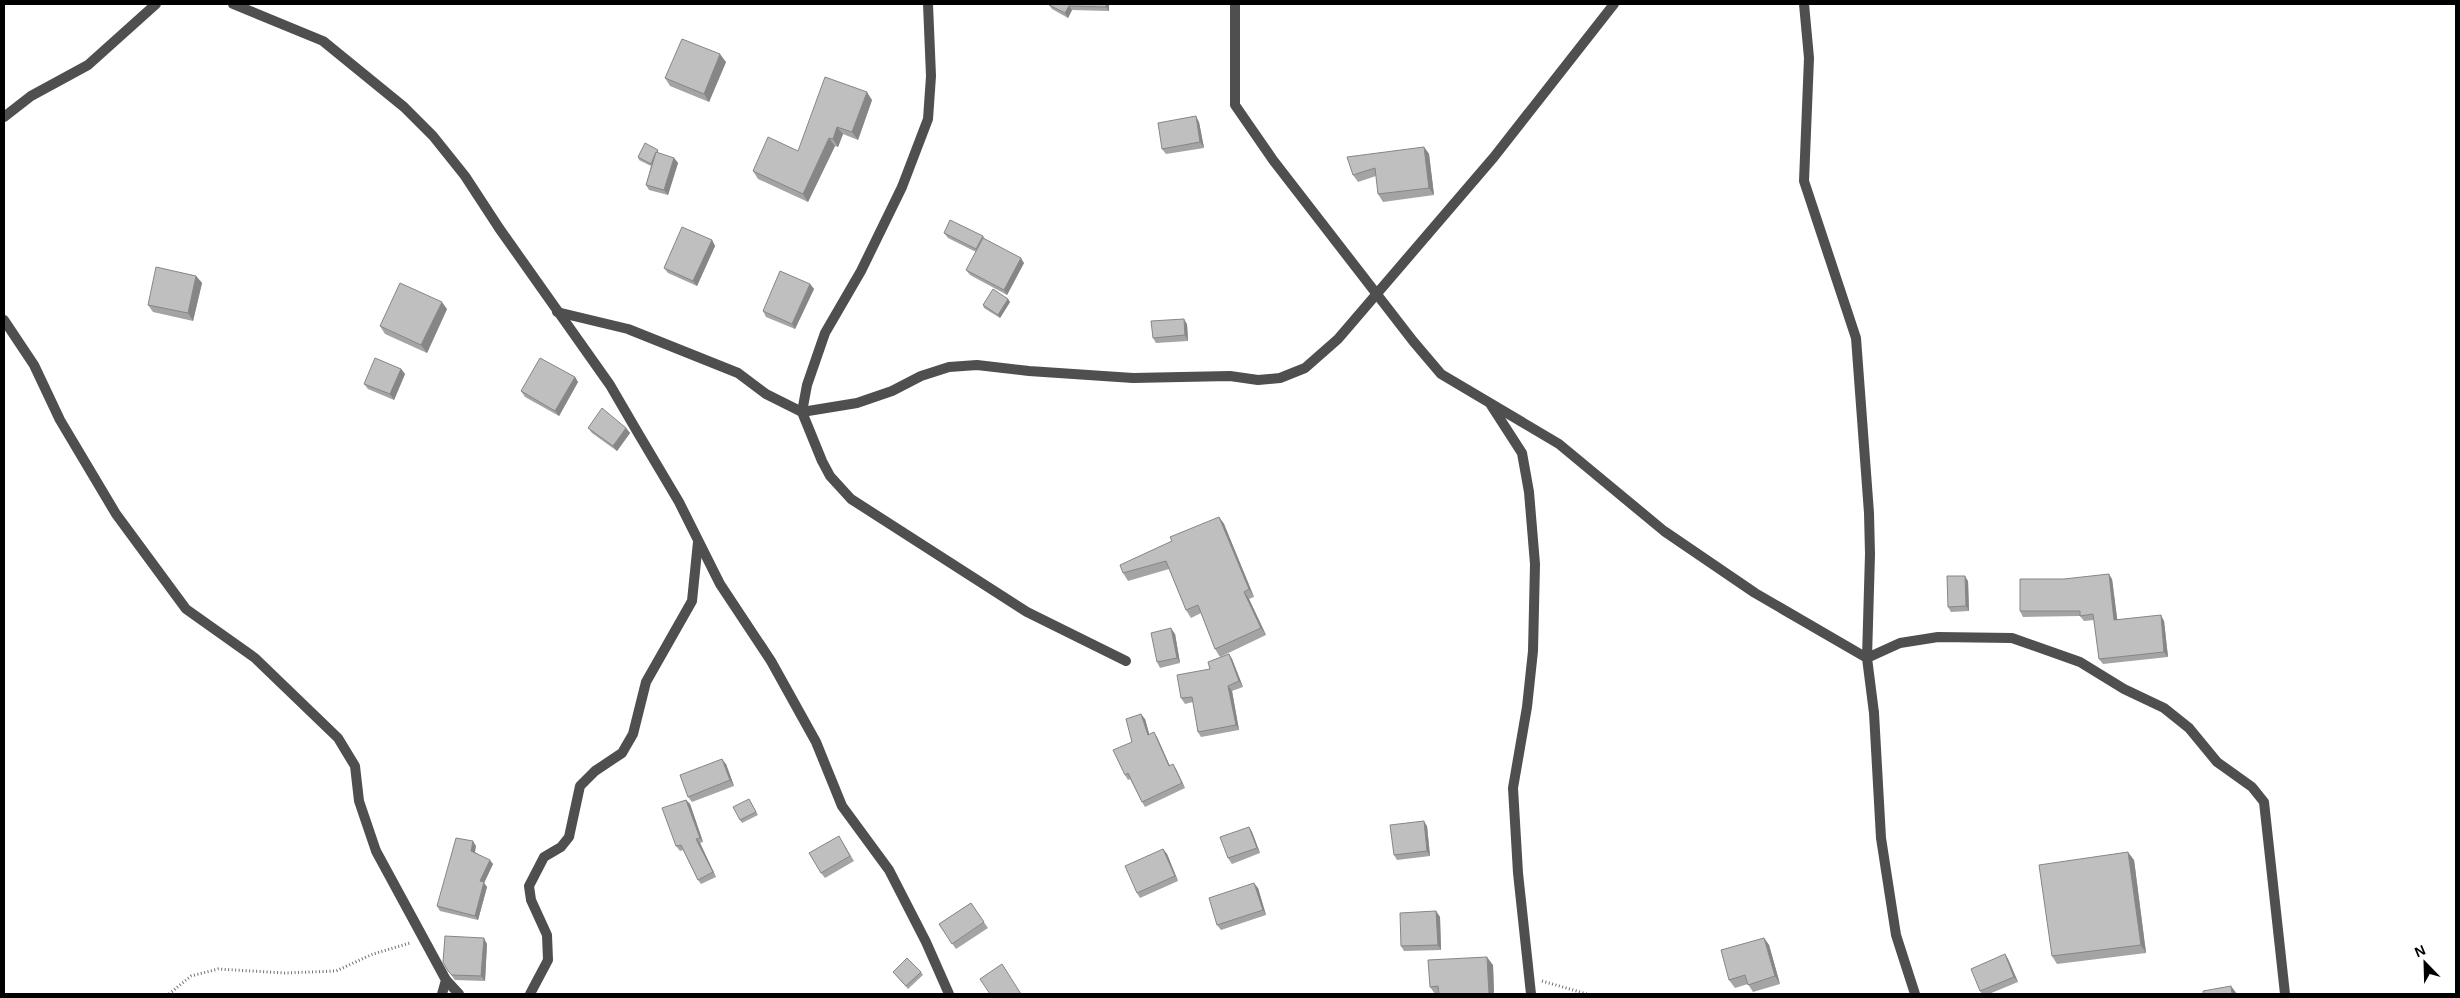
<svg xmlns="http://www.w3.org/2000/svg" width="2460" height="998" viewBox="0 0 2460 998" font-family="Helvetica,sans-serif">
	<style>
		.lines { fill: none; stroke-linecap: round; stroke-linejoin: round }
		.path { stroke: #717171; stroke-width: 3; stroke-dasharray: 1 2.5; stroke-linecap: butt }
		.lane { stroke: #4f4f4f; stroke-width: 10 }
		.street { stroke: #4f4f4f; stroke-width: 10 }
		.wall { fill: #a4a4a4 }
		.shaded-wall { fill: #868686 }
		.building { fill: #bfbfbf; stroke: #868686 }
	</style>
	<rect width="100%" height="100%" fill="#fff"/>
	<g class="lines">
		<g class="path">
			<polyline points="1542,981 1587,994"/>
			<polyline points="169,994 191,976 218,969 285,973 336,971 373,954 410,943"/>
		</g>
		<g class="lane">
			<polyline points="4,117 31,96 88,65 156,4"/>
			<polyline points="1874,713 1881,838 1896,935 1915,994"/>
		</g>
		<g class="street">
			<polyline points="233,4 323,41 404,107 433,136 465,176 499,228 610,385 638,433 679,502 720,584 771,661 816,742 842,806 889,870 926,942 949,994"/>
			<polyline points="928,4 931,76 928,119 902,187 861,271 825,333 807,385 802,412 822,461 830,476 851,499 1027,612 1126,661"/>
			<polyline points="1235,4 1235,105 1273,160 1413,341 1441,374 1559,444 1664,531 1755,593 1867,658 1874,713"/>
			<polyline points="1804,4 1809,58 1804,181 1856,338 1869,513 1870,554 1867,658 1900,643 1938,637 2012,638 2080,662 2124,689 2164,708 2189,728 2217,762 2252,787 2264,802 2285,994"/>
			<polyline points="557,312 628,329 738,373 766,394 802,412 857,403 892,391 921,376 949,367 977,365 1029,371 1133,378 1230,376 1258,380 1280,378 1305,368 1338,339 1494,157 1614,4"/>
			<polyline points="4,320 34,365 60,420 116,514 186,609 255,658 338,738 355,766 359,801 376,851 446,980 442,994"/>
			<polyline points="1491,405 1522,453 1529,492 1535,564 1533,651 1527,707 1513,788 1518,873 1531,994"/>
			<polyline points="446,980 459,994"/>
			<polyline points="530,994 548,960 547,935 531,900 529,886 544,857 561,847 569,837 580,786 595,771 622,753 633,734 646,682 692,601 698,542"/>
		</g>
	</g>
	<g class="wall">
		<polygon points="1050,4 1109,4 1109,11 1072,10 1068,18 1052,9 1049,5"/>
		<polygon points="726,62 709,102 670,86 665,78"/>
		<polygon points="872,100 858,140 843,134 838,147 835,146 808,202 758,179 753,171 798,151"/>
		<polygon points="1199,122 1204,148 1166,154 1162,149"/>
		<polygon points="1424,147 1429,154 1434,195 1383,202 1378,194 1376,176 1358,182 1353,175"/>
		<polygon points="660,153 660,154 674,158 678,163 668,195 649,190 646,185 651,166 639,160 638,157"/>
		<polygon points="944,233 983,236 985,239 1024,263 1007,295 970,275 966,270 976,252 948,238"/>
		<polygon points="712,240 715,246 697,286 668,273 664,268"/>
		<polygon points="196,276 202,283 193,321 153,312 148,305"/>
		<polygon points="810,284 814,289 795,329 766,317 763,311"/>
		<polygon points="1008,299 1010,302 1000,318 984,308 983,305"/>
		<polygon points="447,309 427,353 385,334 380,326"/>
		<polygon points="1187,324 1188,341 1156,343 1153,338"/>
		<polygon points="401,369 405,374 394,400 368,389 364,384"/>
		<polygon points="575,377 578,382 559,416 525,397 521,391"/>
		<polygon points="588,428 626,428 630,433 617,451 592,433"/>
		<polygon points="1219,517 1224,524 1254,597 1249,599 1266,635 1220,657 1215,649 1201,613 1191,618 1186,610 1169,569 1128,581 1123,573 1172,541"/>
		<polygon points="2112,579 2117,619 2164,621 2168,657 2103,664 2099,659 2094,620 2084,621 2080,616 2023,617 2020,611"/>
		<polygon points="1968,581 1969,611 1951,612 1948,607"/>
		<polygon points="1175,634 1180,663 1160,668 1157,662"/>
		<polygon points="1229,654 1232,659 1243,687 1232,691 1239,730 1201,737 1198,732 1193,702 1185,704 1181,698 1210,669"/>
		<polygon points="1145,719 1149,734 1157,737 1170,766 1176,769 1185,788 1145,807 1142,802 1130,779 1128,780 1125,775 1132,742"/>
		<polygon points="726,764 734,786 692,802 688,797"/>
		<polygon points="749,799 758,815 742,823 740,820"/>
		<polygon points="686,800 690,804 703,842 700,843 716,877 701,884 698,880 683,850 680,851 676,846"/>
		<polygon points="1427,826 1430,856 1397,860 1394,855"/>
		<polygon points="1249,827 1252,832 1260,853 1232,864 1228,858"/>
		<polygon points="842,841 854,861 825,878 821,873"/>
		<polygon points="476,846 475,852 493,864 484,883 487,887 478,920 440,911 437,906"/>
		<polygon points="1163,849 1167,854 1178,881 1140,898 1137,893"/>
		<polygon points="2134,860 2146,953 2057,964 2052,956"/>
		<polygon points="1258,888 1266,915 1221,930 1217,925"/>
		<polygon points="971,903 988,928 956,949 939,924"/>
		<polygon points="1436,911 1440,917 1441,950 1404,951 1401,946"/>
		<polygon points="1764,938 1769,945 1780,984 1753,992 1748,984 1735,988 1729,980"/>
		<polygon points="487,944 485,981 455,980 448,971"/>
		<polygon points="2005,954 2008,959 2018,982 1989,994 1982,994 1980,991"/>
		<polygon points="1493,965 1494,994 1435,994 1430,987"/>
		<polygon points="893,972 921,972 923,975 908,989"/>
	</g>
	<g class="shaded-wall">
		<polygon points="1106,4 1109,4 1109,11 1106,7"/>
		<polygon points="1069,6 1072,10 1068,18 1065,13"/>
		<polygon points="720,54 726,62 709,102 704,94"/>
		<polygon points="867,92 872,100 858,140 852,132"/>
		<polygon points="1196,116 1199,122 1204,148 1200,142"/>
		<polygon points="837,127 843,134 838,147 833,139"/>
		<polygon points="829,138 835,146 808,202 803,194"/>
		<polygon points="1424,147 1429,154 1434,195 1429,188"/>
		<polygon points="674,158 678,163 668,195 664,190"/>
		<polygon points="712,240 715,246 697,286 693,281"/>
		<polygon points="1021,258 1024,263 1007,295 1004,290"/>
		<polygon points="196,276 202,283 193,321 188,313"/>
		<polygon points="810,284 814,289 795,329 792,324"/>
		<polygon points="1008,299 1010,302 1000,318 998,315"/>
		<polygon points="442,302 447,309 427,353 421,345"/>
		<polygon points="1184,319 1187,324 1188,341 1185,335"/>
		<polygon points="401,369 405,374 394,400 390,394"/>
		<polygon points="575,377 578,382 559,416 555,411"/>
		<polygon points="626,428 630,433 617,451 613,446"/>
		<polygon points="1219,517 1224,524 1254,597 1249,589"/>
		<polygon points="2109,574 2112,579 2118,625 2114,620"/>
		<polygon points="1965,576 1968,581 1969,611 1966,606"/>
		<polygon points="1244,592 1249,599 1266,635 1261,628"/>
		<polygon points="2161,615 2164,621 2168,657 2164,652"/>
		<polygon points="1171,628 1175,634 1180,663 1177,658"/>
		<polygon points="1229,654 1232,659 1243,687 1239,681"/>
		<polygon points="1228,686 1232,691 1239,730 1236,725"/>
		<polygon points="1141,714 1145,719 1151,740 1148,735"/>
		<polygon points="1154,732 1157,737 1172,771 1169,766"/>
		<polygon points="722,759 726,764 734,786 730,780"/>
		<polygon points="1173,764 1176,769 1185,788 1182,783"/>
		<polygon points="686,800 690,804 703,842 700,838"/>
		<polygon points="1424,821 1427,826 1430,856 1427,851"/>
		<polygon points="1249,827 1252,832 1260,853 1257,848"/>
		<polygon points="696,839 700,843 716,877 713,872"/>
		<polygon points="473,841 476,846 474,855 471,851"/>
		<polygon points="1163,849 1167,854 1178,881 1175,876"/>
		<polygon points="2128,852 2134,860 2146,953 2141,945"/>
		<polygon points="490,860 493,864 484,883 487,887 478,920 475,916 480,881"/>
		<polygon points="1254,883 1258,888 1266,915 1263,910"/>
		<polygon points="1436,911 1440,917 1441,950 1438,945"/>
		<polygon points="484,938 487,944 485,981 481,976"/>
		<polygon points="1764,938 1769,945 1780,984 1775,976"/>
		<polygon points="2005,954 2008,959 2018,982 2014,977"/>
		<polygon points="1487,957 1493,965 1494,994 1489,994"/>
		<polygon points="2231,986 2237,994 2232,994"/>
	</g>
	<g class="building">
		<polygon points="1050,4 1106,4 1106,7 1069,6 1065,13 1049,5"/>
		<polygon points="682,39 720,54 704,94 665,78"/>
		<polygon points="825,77 867,92 852,132 837,127 833,139 829,138 803,194 753,171 768,137 798,151"/>
		<polygon points="1196,116 1200,142 1162,149 1158,123"/>
		<polygon points="645,143 658,150 657,153 656,152 651,164 638,157"/>
		<polygon points="1424,147 1429,188 1378,194 1375,168 1353,175 1347,157"/>
		<polygon points="656,152 674,158 664,190 646,185"/>
		<polygon points="950,220 983,236 976,249 944,233"/>
		<polygon points="682,227 712,240 693,281 664,268"/>
		<polygon points="983,238 1021,258 1004,290 966,270"/>
		<polygon points="156,267 196,276 188,313 148,305"/>
		<polygon points="780,271 810,284 792,324 763,311"/>
		<polygon points="400,283 442,302 421,345 380,326"/>
		<polygon points="993,289 1008,299 998,315 983,305"/>
		<polygon points="1184,319 1185,335 1153,338 1151,321"/>
		<polygon points="375,358 401,369 390,394 364,384"/>
		<polygon points="540,358 575,377 555,411 521,391"/>
		<polygon points="602,408 626,428 613,446 588,428"/>
		<polygon points="1219,517 1249,589 1244,592 1261,628 1215,649 1198,605 1186,610 1166,561 1123,573 1120,565 1172,541 1170,537"/>
		<polygon points="2109,574 2114,620 2161,615 2164,652 2099,659 2093,614 2080,616 2080,611 2020,611 2020,579 2064,579"/>
		<polygon points="1947,576 1965,576 1966,606 1948,607"/>
		<polygon points="1171,628 1177,658 1157,662 1151,633"/>
		<polygon points="1229,654 1239,681 1228,686 1236,725 1198,732 1192,697 1181,698 1177,675 1210,669 1208,662"/>
		<polygon points="1141,714 1148,735 1154,732 1169,766 1173,764 1182,783 1142,802 1128,773 1125,775 1113,750 1132,742 1126,719"/>
		<polygon points="722,759 730,780 688,797 680,775"/>
		<polygon points="749,799 756,812 740,820 733,807"/>
		<polygon points="686,800 700,838 696,839 713,872 698,880 681,845 676,846 662,808"/>
		<polygon points="1424,821 1427,851 1394,855 1390,825"/>
		<polygon points="1249,827 1257,848 1228,858 1220,837"/>
		<polygon points="839,836 850,856 821,873 809,853"/>
		<polygon points="456,838 473,841 471,851 490,860 480,881 484,882 475,916 437,906"/>
		<polygon points="1163,849 1175,876 1137,893 1125,866"/>
		<polygon points="2128,852 2141,945 2052,956 2039,865"/>
		<polygon points="1254,883 1263,910 1217,925 1209,898"/>
		<polygon points="971,903 984,922 952,944 939,924"/>
		<polygon points="1436,911 1438,945 1401,946 1400,913"/>
		<polygon points="445,936 484,938 481,976 452,975 448,971 443,962"/>
		<polygon points="1764,938 1775,976 1748,985 1745,975 1729,980 1721,950"/>
		<polygon points="2005,954 2014,977 1980,991 1971,969"/>
		<polygon points="1487,957 1489,994 1439,994 1438,986 1430,987 1428,960"/>
		<polygon points="907,958 921,972 906,986 893,972"/>
		<polygon points="1002,964 1021,994 990,994 980,979"/>
		<polygon points="2231,986 2232,994 2203,994 2203,991"/>
	</g>
	<rect width="2460" height="998" fill="none" stroke="#000000" stroke-width="10"/>
	<g transform="translate(2425 963) rotate(337)" stroke="#ffffff" stroke-width="4" paint-order="stroke">
	<path d="M0-4L9 19L0 12L-9 19Z" fill="#000000"/>
	<text y="-8" font-size="14" font-weight="bold" text-anchor="middle" fill="#000000">N</text>
	</g>
</svg>
